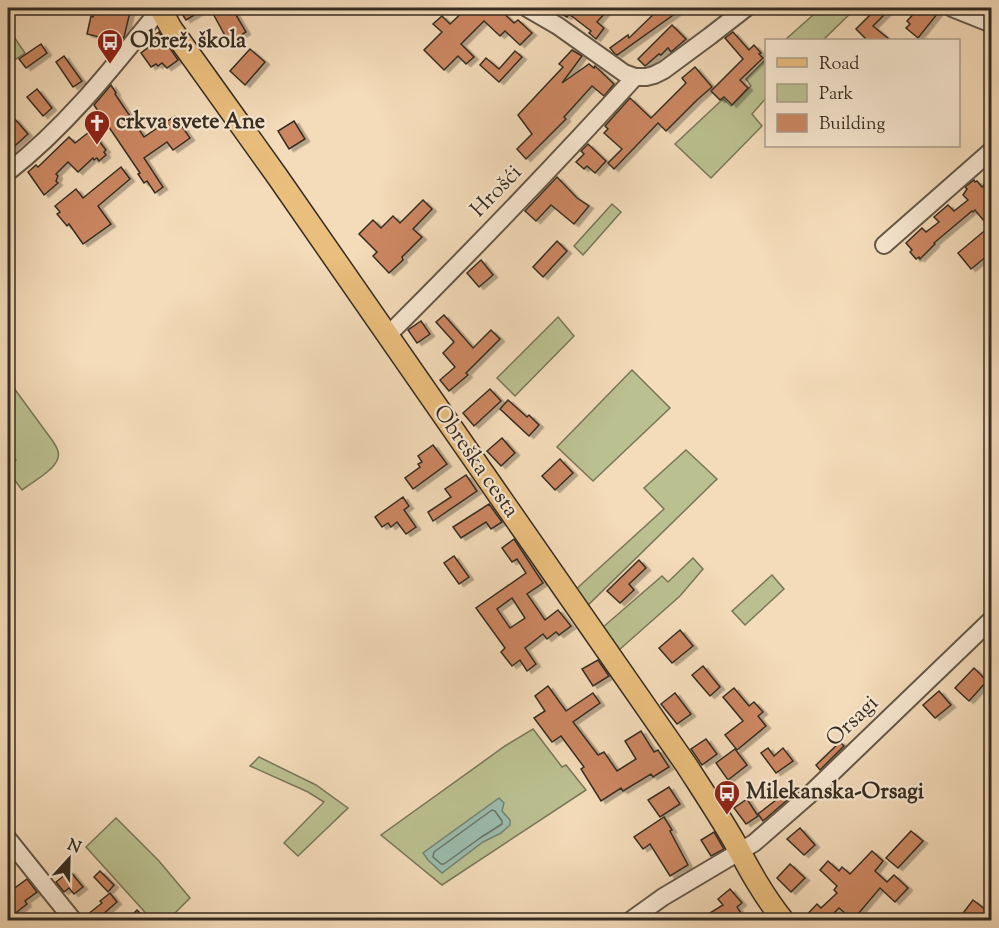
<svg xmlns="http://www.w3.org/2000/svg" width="999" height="928" viewBox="0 0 999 928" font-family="'Sorts Mill Goudy',serif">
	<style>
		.green { fill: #bbc090; stroke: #787659; stroke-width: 1.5 }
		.water { fill: #9cbbac; stroke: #738275; stroke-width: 1.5 }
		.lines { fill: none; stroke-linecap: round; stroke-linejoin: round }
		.shore { stroke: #687467; stroke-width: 1.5 }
		.building { fill: #cc8762; stroke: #352d22; stroke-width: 1.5; fill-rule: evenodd; filter: url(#shadow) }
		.minor-casing { stroke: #655848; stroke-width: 20 }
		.major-casing { stroke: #352d22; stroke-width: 24 }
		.minor { stroke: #f8e8d2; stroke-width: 16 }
		.major { stroke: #eabe7c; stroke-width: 21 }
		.labels { text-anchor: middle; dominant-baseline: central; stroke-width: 4.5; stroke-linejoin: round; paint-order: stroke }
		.poi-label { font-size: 22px; font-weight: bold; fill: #352d22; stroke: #f8e8d2; text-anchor: start }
		.street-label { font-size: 22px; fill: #352d22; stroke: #f8e8d2 }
	</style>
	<defs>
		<filter id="shadow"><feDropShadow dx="4.5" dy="2.5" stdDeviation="0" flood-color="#0004"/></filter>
	</defs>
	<rect width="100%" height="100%" fill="#f4dbb9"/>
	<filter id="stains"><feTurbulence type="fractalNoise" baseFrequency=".00333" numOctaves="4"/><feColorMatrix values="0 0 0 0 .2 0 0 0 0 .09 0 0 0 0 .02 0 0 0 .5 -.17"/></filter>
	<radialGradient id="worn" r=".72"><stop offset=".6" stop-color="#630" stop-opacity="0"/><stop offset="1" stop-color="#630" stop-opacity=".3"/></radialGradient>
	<g class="green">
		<polygon points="821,8 856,8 823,40 785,40"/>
		<polygon points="8,28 25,53 10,63 8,60"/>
		<polygon points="766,59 766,98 752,114 762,126 711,178 675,144 723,99 731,106 751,86 746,79"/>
		<polygon points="612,204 621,212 583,255 574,246"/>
		<polygon points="558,317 574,336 515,396 497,378"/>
		<polygon points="632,370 670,408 593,481 557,447"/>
		<path d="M 8,380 L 52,440 C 56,446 60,452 58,458 C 55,470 31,483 22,490 L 8,471 L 8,466 L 16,460 L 8,449 Z"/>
		<polygon points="686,450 717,479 586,607 574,591 664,509 644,488"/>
		<polygon points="693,558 703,569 680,596 619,650 602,628 662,576 668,582"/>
		<polygon points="772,575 784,589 745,625 732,611"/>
		<polygon points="533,729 562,767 566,765 586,790 442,885 381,835 505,746"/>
		<polygon points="259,757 316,785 348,808 298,856 284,843 324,802 308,792 250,766"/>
		<polygon points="116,818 159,861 190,898 168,920 152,920 86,847"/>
	</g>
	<polygon class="water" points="499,798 504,803 502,811 510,820 510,825 501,833 483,842 442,873 428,860 423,853"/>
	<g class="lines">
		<polygon class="shore" points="492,810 495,811 502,821 502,824 480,838 444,864 441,864 433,857 434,852"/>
	</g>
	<g class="building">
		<polygon points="96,8 131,8 124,37 119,42 87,34 91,16 93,17"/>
		<polygon points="178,8 206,8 186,20"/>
		<polygon points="210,8 232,8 246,32 229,43"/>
		<polygon points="467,8 498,8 514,23 518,20 532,33 520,45 505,31 500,36 484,21 461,44 474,57 466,64 458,56 444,70 424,50 442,32 433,24 442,16 450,24"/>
		<polygon points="551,8 600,8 606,12 597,22 604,28 596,39 589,33 591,31 569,14 567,17"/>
		<polygon points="660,8 683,8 617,55 614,53 610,48 628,35 629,38"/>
		<polygon points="868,8 891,8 873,26 890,40 867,40 856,29 873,12"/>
		<polygon points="919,8 931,8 938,13 918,38 906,28 910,24 907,21"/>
		<polygon points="672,25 686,39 671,52 668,48 661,55 659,54 645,66 638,59"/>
		<polygon points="159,32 178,60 167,68 162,63 158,66 156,64 151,67 141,53 155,42 152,37"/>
		<polygon points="733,32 749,50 754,45 761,53 759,54 763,58 740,80 748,88 732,105 724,97 720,100 711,91 743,59 725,38"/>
		<polygon points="41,44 47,53 26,68 19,59"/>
		<polygon points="250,49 265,62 245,85 230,71"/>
		<polygon points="572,50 582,56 562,83 589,64 594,68 595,66 614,84 604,96 592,86 564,117 566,119 526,159 517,149 532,134 518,115 563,67 559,64"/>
		<polygon points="515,51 522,57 499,82 480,65 486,58 499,69"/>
		<polygon points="64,56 82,81 73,87 56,62"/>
		<polygon points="695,67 712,87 697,100 666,131 658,123 614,169 608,163 622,149 604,133 608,129 605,126 630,98 651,118 686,83 682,78"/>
		<polygon points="111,85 116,93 115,94 144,137 175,116 190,138 173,150 167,142 144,158 163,187 155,193 147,181 144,183 138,174 140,173 94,105"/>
		<polygon points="37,89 52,108 43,116 27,97"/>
		<polygon points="14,118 28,134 8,152 8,124"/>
		<polygon points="294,121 305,139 289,149 278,131"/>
		<polygon points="89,132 91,135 93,133 106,150 104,152 106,155 99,161 97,158 94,160 93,158 78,172 68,162 56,174 58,176 56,181 58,183 44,195 28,172 36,165 38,167 69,137 75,143"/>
		<polygon points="588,144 606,161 595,173 587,166 584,169 576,162 584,154 581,151"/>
		<polygon points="121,167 130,179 98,206 111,224 83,244 69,224 67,226 57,214 60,212 55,206 76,189 83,198"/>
		<polygon points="557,177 577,198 589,206 574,224 551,205 536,221 525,211"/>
		<polygon points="992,178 992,252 971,269 958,253 989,227 975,210 973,212 972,211 934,243 935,244 920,259 919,257 916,259 910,252 912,250 906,243 922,228 926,232 939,222 934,217 948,205 954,211 968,200 963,195 967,189 965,187 974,180 975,182 977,181 982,187"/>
		<polygon points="423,200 432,209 413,229 422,237 402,257 403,260 389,273 373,256 377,252 359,234 373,220 381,228 393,216 400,223"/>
		<polygon points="557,241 567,251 543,277 533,267"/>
		<polygon points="481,260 493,275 479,287 467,273"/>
		<polygon points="444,315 473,348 491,330 500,339 466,373 468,375 449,391 440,380 455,367 443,353 454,342 436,322"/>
		<polygon points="421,321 430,334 417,343 408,330"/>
		<polygon points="490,389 501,401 474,426 463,413"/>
		<polygon points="508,400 527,417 529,415 539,425 529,436 500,409"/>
		<polygon points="502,438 515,453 501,466 487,451"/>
		<polygon points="433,445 447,464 413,489 405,478 420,467 418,464 422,462 418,456"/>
		<polygon points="560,459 573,473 555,490 542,476"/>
		<polygon points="466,475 477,491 433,521 428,512 451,497 445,489"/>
		<polygon points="403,497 409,506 404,510 416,527 406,534 397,522 391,527 388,523 382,527 375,517"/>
		<polygon points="489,504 502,522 491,529 486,522 461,538 453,527"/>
		<path d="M 514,539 L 543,583 L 527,594 L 545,620 L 558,610 L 571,626 L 559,635 L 556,632 L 547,639 L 543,634 L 525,648 L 536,664 L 527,671 L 520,660 L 512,666 L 501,652 L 505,648 L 476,608 L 526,573 L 517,559 L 512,562 L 502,548 ZM 512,598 L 525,618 L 510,628 L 497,609 Z"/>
		<polygon points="454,556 469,577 459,584 444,563"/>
		<polygon points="639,560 646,568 629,584 634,590 620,603 607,591"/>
		<polygon points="680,630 693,646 672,663 659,648"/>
		<polygon points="598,660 609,676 593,686 582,669"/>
		<polygon points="703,666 720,687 710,696 692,675"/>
		<polygon points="974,668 987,681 969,701 955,688"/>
		<polygon points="548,686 566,711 593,693 600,703 573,722 598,755 604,752 617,771 636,759 625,741 641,731 654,752 658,750 669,767 653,777 651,774 623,791 621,788 601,801 581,769 584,767 561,736 552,742 534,718 545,711 535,696"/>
		<polygon points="734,688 749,706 754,702 763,712 758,716 766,726 737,750 725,735 743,721 723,697"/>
		<polygon points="939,691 951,705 935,718 923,705"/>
		<polygon points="675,693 691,714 677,724 661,704"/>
		<polygon points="706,739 717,754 702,765 691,749"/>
		<polygon points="840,742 844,746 820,770 816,765"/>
		<polygon points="768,748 774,756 783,748 793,761 776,773 761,753"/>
		<polygon points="735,749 747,765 728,780 716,763"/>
		<polygon points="669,787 680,804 660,817 648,800"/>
		<polygon points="789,790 793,795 763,821 758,814"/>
		<polygon points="747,799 758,816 746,824 734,808"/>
		<polygon points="664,817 672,830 670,831 688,865 670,876 650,844 643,849 634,837"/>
		<polygon points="800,828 815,845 804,855 787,839"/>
		<polygon points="911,831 923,841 898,868 886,858"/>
		<polygon points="714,832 724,849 711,856 701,840"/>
		<polygon points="872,851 883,861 875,871 887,882 894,875 908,888 895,902 880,888 853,920 839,908 826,921 801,921 817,904 821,908 837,893 834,890 837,886 820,870 828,861 839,871 842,867 850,874"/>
		<polygon points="790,864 805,878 791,892 777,878"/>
		<polygon points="70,871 83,887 74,894 69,888 64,892 56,882"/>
		<polygon points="100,871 114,885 108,892 94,877"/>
		<polygon points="27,879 37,892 25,901 27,904 8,919 8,893"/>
		<polygon points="730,889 742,903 737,907 746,921 697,921 723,905 718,899"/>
		<polygon points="110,893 117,902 95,921 83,921 83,918 102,903 100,901"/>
		<polygon points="973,900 991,914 987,921 957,921"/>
		<polygon points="137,910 148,921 126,921"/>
	</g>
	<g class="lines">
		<g class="minor-casing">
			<g id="minor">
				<polyline points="527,8 558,26 624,73 635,77 646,77 654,75 664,70 710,36 746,8"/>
				<polyline points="952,8 992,24"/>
				<path d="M 8,172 C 67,126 113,67 160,9"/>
				<polyline points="884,245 992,150"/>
				<path d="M 388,335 C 472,251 555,165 635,77"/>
				<polyline points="8,839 73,920"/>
				<polyline points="631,920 663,897 754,843 808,796 992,619"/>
			</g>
		</g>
		<g class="major-casing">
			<path id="major" d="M 160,8 L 171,28 L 277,176 L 687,766 C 703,791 719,815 734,841 C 749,869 763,895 783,920"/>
		</g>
		<use href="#minor" class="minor"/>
		<use href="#major" class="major"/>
	</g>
	<defs>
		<g id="bus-pin" transform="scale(1.35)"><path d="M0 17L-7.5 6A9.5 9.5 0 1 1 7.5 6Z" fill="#8f2418" stroke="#f8e8d2"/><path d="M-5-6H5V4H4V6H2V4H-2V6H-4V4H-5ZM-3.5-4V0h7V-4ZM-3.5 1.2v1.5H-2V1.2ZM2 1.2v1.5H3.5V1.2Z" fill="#fff"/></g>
		<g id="church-pin" transform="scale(1.35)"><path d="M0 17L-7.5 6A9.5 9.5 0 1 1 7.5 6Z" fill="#8f2418" stroke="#f8e8d2"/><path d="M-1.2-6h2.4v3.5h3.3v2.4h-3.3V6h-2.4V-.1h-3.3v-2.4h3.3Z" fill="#fff"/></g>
	</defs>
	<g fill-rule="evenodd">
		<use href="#bus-pin" x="110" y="42"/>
		<use href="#church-pin" x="97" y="123"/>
		<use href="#bus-pin" x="727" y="793"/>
	</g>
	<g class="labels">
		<g class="poi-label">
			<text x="130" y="42">Obrež, škola</text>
			<text x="116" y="123">crkva svete Ane</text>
			<text x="746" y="793">Milekanska-Orsagi</text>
		</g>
		<g class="street-label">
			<text transform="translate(497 192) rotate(-46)">Hrošći</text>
			<text transform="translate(475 462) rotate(55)">Obreška cesta</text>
			<text transform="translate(853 722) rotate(-44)">Orsagi</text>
		</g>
	</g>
	<rect width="999" height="928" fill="none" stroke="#f4dbb9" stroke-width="30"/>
	<rect x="9" y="9" width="981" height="910" fill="none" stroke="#352d22" stroke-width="3"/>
	<rect x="15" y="15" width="969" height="898" fill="none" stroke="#352d22" stroke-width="1.5"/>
	<rect x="765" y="39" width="195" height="108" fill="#f8e8d2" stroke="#aa9d8c" stroke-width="1.5"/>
	<rect x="777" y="58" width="30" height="9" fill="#eabe7c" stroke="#aa9d8c" stroke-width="1.5"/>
	<text x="819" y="69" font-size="18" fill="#352d22">Road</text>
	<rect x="777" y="84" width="30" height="18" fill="#bbc090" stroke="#aa9d8c" stroke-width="1.5"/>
	<text x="819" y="99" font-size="18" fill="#352d22">Park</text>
	<rect x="777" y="114" width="30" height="18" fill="#cc8762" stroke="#aa9d8c" stroke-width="1.5"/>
	<text x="819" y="129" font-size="18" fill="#352d22">Building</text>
	<g transform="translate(69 859) rotate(22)" stroke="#f8e8d2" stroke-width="4.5" paint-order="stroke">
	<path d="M0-4.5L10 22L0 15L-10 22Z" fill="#352d22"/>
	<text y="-9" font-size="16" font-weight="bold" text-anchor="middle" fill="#352d22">N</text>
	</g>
	<rect width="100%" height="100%" filter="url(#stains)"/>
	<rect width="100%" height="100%" fill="url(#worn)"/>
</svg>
